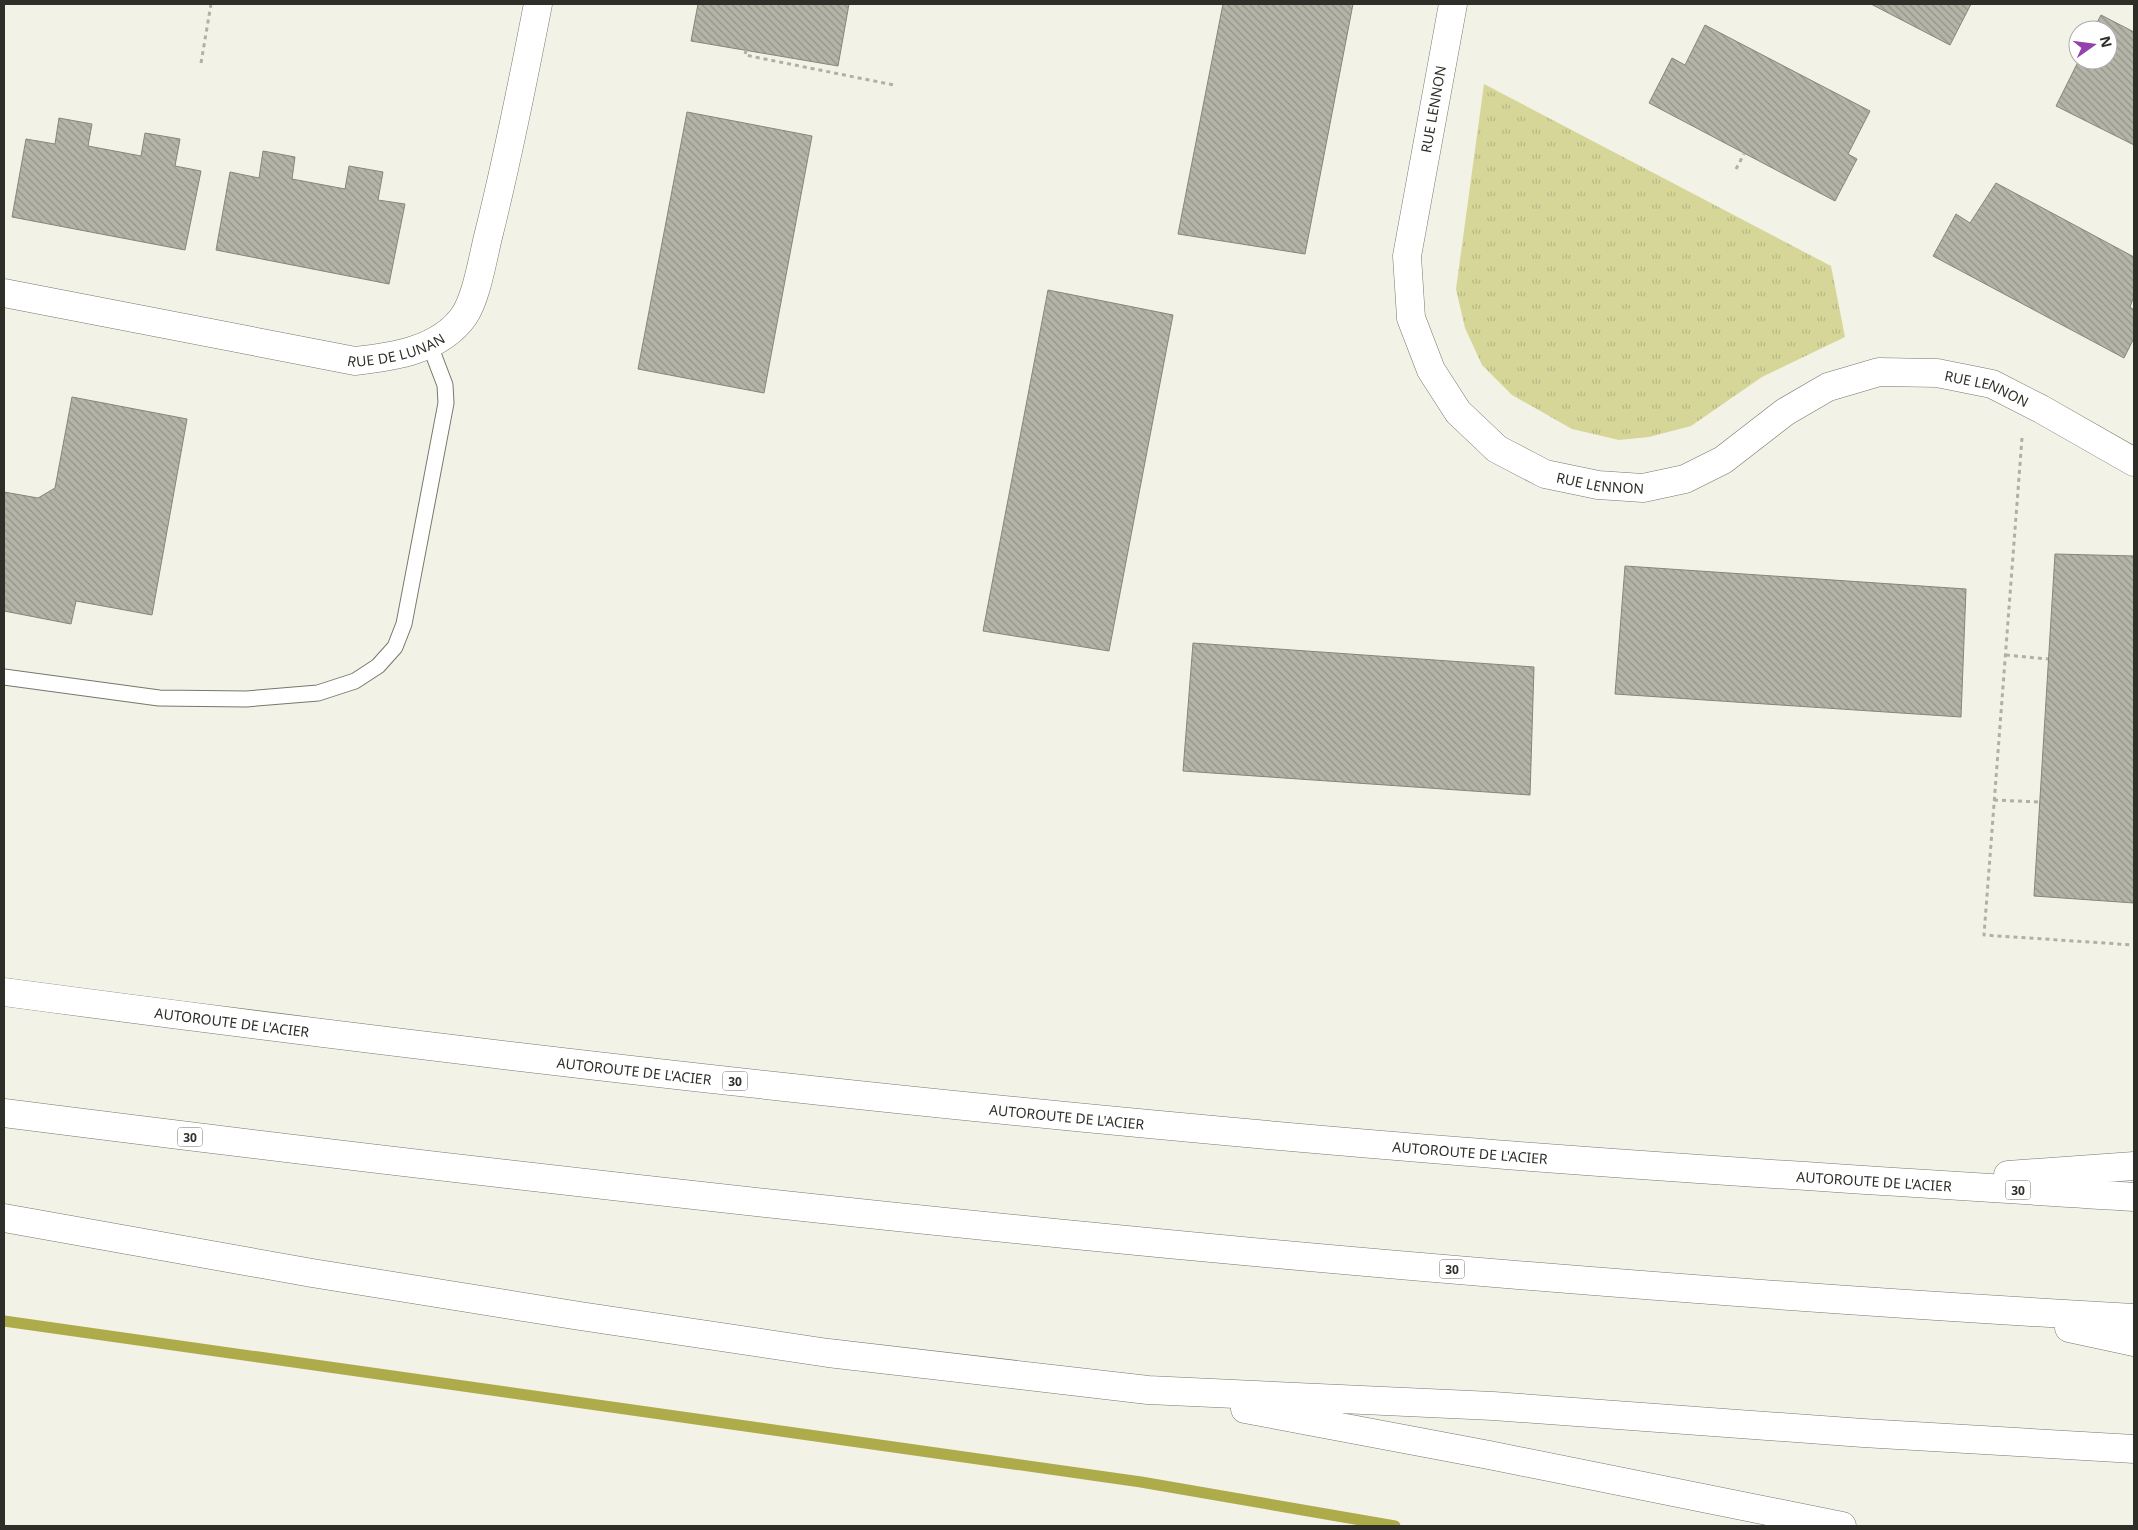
<svg xmlns="http://www.w3.org/2000/svg" width="2138" height="1530" viewBox="0 0 2138 1530" font-family="'Noto Sans',sans-serif">
	<style>
		.grass { fill: url(#grass-tufts) }
		.lines { fill: none; stroke-linecap: round; stroke-linejoin: round }
		.stream { stroke: #aeab4a; stroke-width: 11 }
		.building { fill: url(#building-back-hatch); stroke: #86867b }
		.lane-casing { stroke: #77776c; stroke-width: 17 }
		.street-casing { stroke: #77776c; stroke-width: 29 }
		.highway-casing { stroke: #77776c; stroke-width: 29 }
		.path { stroke: #b0b0a6; stroke-width: 3; stroke-dasharray: 4 4; stroke-linecap: butt }
		.lane { stroke: #fff; stroke-width: 15 }
		.street { stroke: #fff; stroke-width: 28 }
		.highway { stroke: #fff; stroke-width: 28 }
		.labels { text-anchor: middle; dominant-baseline: central; stroke-width: 4.5; stroke-linejoin: round; paint-order: stroke }
		.shield { fill: #fff; stroke: #6d6d6a; stroke-width: 1 }
		.shield-label { font-size: 12px; font-weight: bold; fill: #2f2f2a }
		.street-label { font-size: 14px; fill: #2f2f2a; stroke: #fff }
	</style>
	<defs>
		<pattern id="grass-tufts" width="24" height="20" patternUnits="userSpaceOnUse" patternTransform="scale(1.25)"><rect width="24" height="20" fill="#d6d699"/><path d="M3 7l-1-3M5 7V3M7 7l1-3M15 17l-1-3M17 17v-4M19 17l1-3" fill="none" stroke="#b8b884"/></pattern>
		<pattern id="building-back-hatch" width="6" height="6" patternUnits="userSpaceOnUse" patternTransform="scale(1.25)"><rect width="6" height="6" fill="#b4b4a8"/><path d="M-1 5l2 2M0 0l6 6M5-1l2 2" fill="none" stroke="#939389"/></pattern>
	</defs>
	<rect width="100%" height="100%" fill="#f2f2e6"/>
	<polygon class="grass" points="1484,84 1831,266 1845,337 1762,377 1691,426 1649,437 1619,440 1572,429 1512,395 1482,365 1465,328 1456,289"/>
	<g class="lines">
		<polyline class="stream" points="4,1321 1141,1482 1395,1526"/>
	</g>
	<g class="building">
		<polygon points="698,4 849,4 838,66 691,41"/>
		<polygon points="1223,4 1353,4 1305,254 1178,234"/>
		<polygon points="1871,4 1971,4 1950,45"/>
		<polygon points="2101,15 2134,32 2134,145 2056,106 2079,60 2108,60 2108,30 2093,30"/>
		<polygon points="1705,25 1870,111 1848,154 1857,159 1835,201 1649,103 1672,58 1685,65"/>
		<polygon points="687,112 812,136 764,393 638,369"/>
		<polygon points="59,118 92,124 88,146 141,156 145,133 180,139 175,166 201,171 185,250 12,217 26,139 55,144"/>
		<polygon points="263,151 295,157 292,179 345,189 349,166 383,172 378,200 405,204 389,284 216,250 230,172 259,178"/>
		<polygon points="1996,183 2134,257 2134,296 2130,307 2134,310 2134,338 2124,358 1933,256 1956,214 1970,223"/>
		<polygon points="1048,290 1173,315 1109,651 983,631"/>
		<polygon points="72,397 187,419 152,615 76,601 71,624 4,611 4,492 38,498 55,488"/>
		<polygon points="2055,554 2134,556 2134,903 2034,896"/>
		<polygon points="1625,566 1966,589 1961,717 1615,694"/>
		<polygon points="1193,643 1534,667 1530,795 1183,771"/>
	</g>
	<g class="lines">
		<g class="lane-casing">
			<polyline id="lane" points="4,677 159,698 246,699 318,693 355,681 378,666 395,647 404,624 446,403 445,385 429,343"/>
		</g>
		<g class="street-casing">
			<g id="street">
				<path id="s1" d="M 1453,4 L 1407,256 L 1411,318 L 1431,370 L 1458,412 L 1497,449 L 1545,474 L 1598,485 L 1643,488 L 1685,479 L 1723,460 L 1785,412 L 1828,387 L 1879,372 L 1937,373 L 1992,384 L 2041,409 L 2134,462"/>
				<path id="s2" d="M 4,293 L 355,361 C 393,357 440,350 464,316 C 477,297 483,256 489,233 C 508,157 523,81 538,4"/>
			</g>
		</g>
		<g class="highway-casing">
			<g id="highway">
				<path id="s3" d="M 4,992 C 491,1057 979,1113 1469,1152 C 1690,1170 1912,1183 2134,1197"/>
				<path d="M 4,1113 C 712,1203 1422,1278 2134,1318"/>
				<polyline points="2008,1175 2134,1166"/>
				<polyline points="4,1218 312,1273 580,1316 828,1353 1148,1390 1493,1406 1863,1433 2134,1449"/>
				<polyline points="2069,1328 2134,1342"/>
				<polyline points="1245,1409 1489,1455 1842,1526"/>
			</g>
		</g>
		<g class="path">
			<polyline points="746,50 745,55 894,85"/>
			<polyline points="201,63 211,4"/>
			<polyline points="1736,169 1744,154"/>
			<polyline points="2022,438 1984,935 2134,945"/>
			<polyline points="2006,655 2048,659"/>
			<polyline points="1994,800 2039,802"/>
		</g>
		<use href="#lane" class="lane"/>
		<use href="#street" class="street"/>
		<use href="#highway" class="highway"/>
	</g>
	<g class="labels">
		<g class="shield">
			<rect x="722.5" y="1071.5" width="25" height="19" rx="4"/>
			<rect x="177.5" y="1127.5" width="25" height="19" rx="4"/>
			<rect x="2005.5" y="1180.5" width="25" height="19" rx="4"/>
			<rect x="1439.5" y="1259.5" width="25" height="19" rx="4"/>
		</g>
		<g class="shield-label">
			<text x="735" y="1081">30</text>
			<text x="190" y="1137">30</text>
			<text x="2018" y="1190">30</text>
			<text x="1452" y="1269">30</text>
		</g>
		<g class="street-label">
			<text transform="translate(1433 109) rotate(-80)">RUE LENNON</text>
			<text stroke="none"><textPath href="#s2" startOffset="400">RUE DE LUNAN</textPath></text>
			<text stroke="none"><textPath href="#s1" startOffset="1008">RUE LENNON</textPath></text>
			<text stroke="none"><textPath href="#s1" startOffset="588">RUE LENNON</textPath></text>
			<text stroke="none"><textPath href="#s3" startOffset="230">AUTOROUTE DE L'ACIER</textPath></text>
			<text stroke="none"><textPath href="#s3" startOffset="635">AUTOROUTE DE L'ACIER</textPath></text>
			<text stroke="none"><textPath href="#s3" startOffset="1070">AUTOROUTE DE L'ACIER</textPath></text>
			<text stroke="none"><textPath href="#s3" startOffset="1475">AUTOROUTE DE L'ACIER</textPath></text>
			<text stroke="none"><textPath href="#s3" startOffset="1880">AUTOROUTE DE L'ACIER</textPath></text>
		</g>
	</g>
	<rect width="2138" height="1530" fill="none" stroke="#2f2f2a" stroke-width="10"/>
	<g transform="translate(2093 45) rotate(76)"><circle r="24" fill="#ffffff" stroke="#acacaa"/>
	<path d="M0-4L9 19L0 12L-9 19Z" fill="#9440ad"/>
	<text y="-8" font-size="14" font-weight="bold" text-anchor="middle" fill="#2f2f2a">N</text>
	</g>
</svg>
